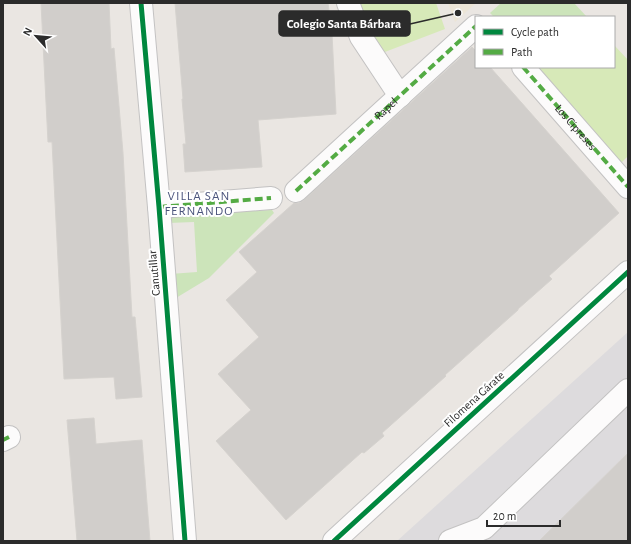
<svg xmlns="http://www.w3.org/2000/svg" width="631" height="544" viewBox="0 0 631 544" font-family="'Alegreya Sans',sans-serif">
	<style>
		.industrial { fill: #dddbdd }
		.education { fill: #ece5d6 }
		.green { fill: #cce4ba }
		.pitch { fill: #d7e9b8 }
		.building { fill: #d1cecb; stroke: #d5d2ce }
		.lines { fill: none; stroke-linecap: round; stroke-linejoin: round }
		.minor-casing { stroke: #c3c2c2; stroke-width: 24 }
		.minor { stroke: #fcfbfb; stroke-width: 22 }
		.quiet { stroke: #54ab44; stroke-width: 4; stroke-dasharray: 8 4; stroke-linecap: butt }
		.cycleway-casing { stroke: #fff; stroke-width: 8 }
		.cycleway { stroke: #00873e; stroke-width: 5 }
		.labels { text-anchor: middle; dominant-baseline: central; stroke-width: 4; stroke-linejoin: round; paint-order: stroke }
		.street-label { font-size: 12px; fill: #2b2b2b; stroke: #fff }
		.neighbourhood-label { font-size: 13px; letter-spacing: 1px; fill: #4b547c; stroke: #fff }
		.leader { fill: none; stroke: #2b2b2b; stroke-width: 1.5 }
		.callout-dot { fill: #2b2b2b; stroke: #fff; stroke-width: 1.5 }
		.callout { fill: #2b2b2b; stroke: #2b2b2b; stroke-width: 1.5 }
		.callout-label { font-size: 13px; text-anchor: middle; font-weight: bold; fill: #fff }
	</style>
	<rect width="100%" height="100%" fill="#eae6e2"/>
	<polygon class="industrial" points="628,332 628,541 397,541"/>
	<polygon class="education" points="448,3 476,3 455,22"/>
	<g class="green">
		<polygon points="501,3 574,3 587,17 494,17 490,13"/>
		<polygon points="272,210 274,213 209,278 171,301 170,274 197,272 194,222 168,223 167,215"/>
	</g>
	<g class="pitch">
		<polygon points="358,3 436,3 445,29 377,55"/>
		<polygon points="614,45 628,60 628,156 621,163 537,67 614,67"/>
	</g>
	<g class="building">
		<polygon points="41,3 109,3 111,49 114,48 123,153 132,317 135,317 142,397 116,399 114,377 64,379 52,142 48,142"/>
		<polygon points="175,3 328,3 332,34 336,114 258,120 262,167 185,172 183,144 186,144 182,99 183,99"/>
		<polygon points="472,47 476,51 476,67 490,67 619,213 549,276 552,279 518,309 518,310 445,375 446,376 382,433 384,436 364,453 362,452 286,520 216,441 251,410 218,374 259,337 226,300 257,272 239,252 294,203 299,203 304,200"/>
		<polygon points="94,418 96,444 142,440 150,541 77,541 67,420"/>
		<polygon points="628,453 628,541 539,541"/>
	</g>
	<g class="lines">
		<g class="minor-casing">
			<g id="minor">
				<polyline points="141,3 159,207 185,541"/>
				<polyline points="348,3 361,37 400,96"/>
				<path id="s1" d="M 523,67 L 628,187"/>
				<path id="s2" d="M 296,191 L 476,26"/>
				<polyline points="159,207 271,198"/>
				<polyline points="3,440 9,437"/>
				<polyline points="334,541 628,272"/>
				<polyline points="450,541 484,528 628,390"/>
			</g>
		</g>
		<use href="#minor" class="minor"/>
		<g class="quiet">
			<polyline points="523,67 628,187"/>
			<polyline points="296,191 476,26"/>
			<polyline points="159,207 271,198"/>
			<polyline points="3,440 9,437"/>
		</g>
		<g class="cycleway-casing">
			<g id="cycleway">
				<polyline points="141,3 159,207 185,541"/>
				<polyline points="334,541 628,272"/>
			</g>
		</g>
		<use href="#cycleway" class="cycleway"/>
	</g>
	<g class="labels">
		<g class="street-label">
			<text stroke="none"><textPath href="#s2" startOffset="122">Rapel</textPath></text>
			<text stroke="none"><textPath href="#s1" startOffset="80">Los Cipreses</textPath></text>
			<text transform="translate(154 273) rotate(-95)">Canutillar</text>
			<text transform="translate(474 399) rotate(-42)">Filomena Gárate</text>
		</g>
		<g class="neighbourhood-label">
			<text x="199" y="196">VILLA SAN<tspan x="199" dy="15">FERNANDO</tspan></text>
		</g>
	</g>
	<path class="leader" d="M458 13L410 24"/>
	<circle class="callout-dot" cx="458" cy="13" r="4"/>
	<rect class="callout" x="279" y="11" width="131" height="25" rx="4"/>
	<g class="callout-label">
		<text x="344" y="28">Colegio Santa Bárbara</text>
	</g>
	<rect width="631" height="544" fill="none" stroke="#2b2b2b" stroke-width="8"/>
	<rect x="475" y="16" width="140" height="52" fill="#ffffff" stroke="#aaaaaa"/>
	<rect x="483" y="29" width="20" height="6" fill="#00873e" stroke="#aaaaaa"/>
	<text x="511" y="36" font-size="12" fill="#2b2b2b">Cycle path</text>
	<rect x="483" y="49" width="20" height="6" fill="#54ab44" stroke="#aaaaaa"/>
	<text x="511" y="56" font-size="12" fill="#2b2b2b">Path</text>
	<g transform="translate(36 36) rotate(297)" stroke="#ffffff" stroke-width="3" paint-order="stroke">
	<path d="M0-3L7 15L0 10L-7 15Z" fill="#2b2b2b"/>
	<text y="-6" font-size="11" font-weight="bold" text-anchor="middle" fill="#2b2b2b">N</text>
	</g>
	<path d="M487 520v6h73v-6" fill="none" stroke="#2b2b2b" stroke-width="2"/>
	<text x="493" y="520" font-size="12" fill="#2b2b2b" stroke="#ffffff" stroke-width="3" paint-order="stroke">20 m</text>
</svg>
